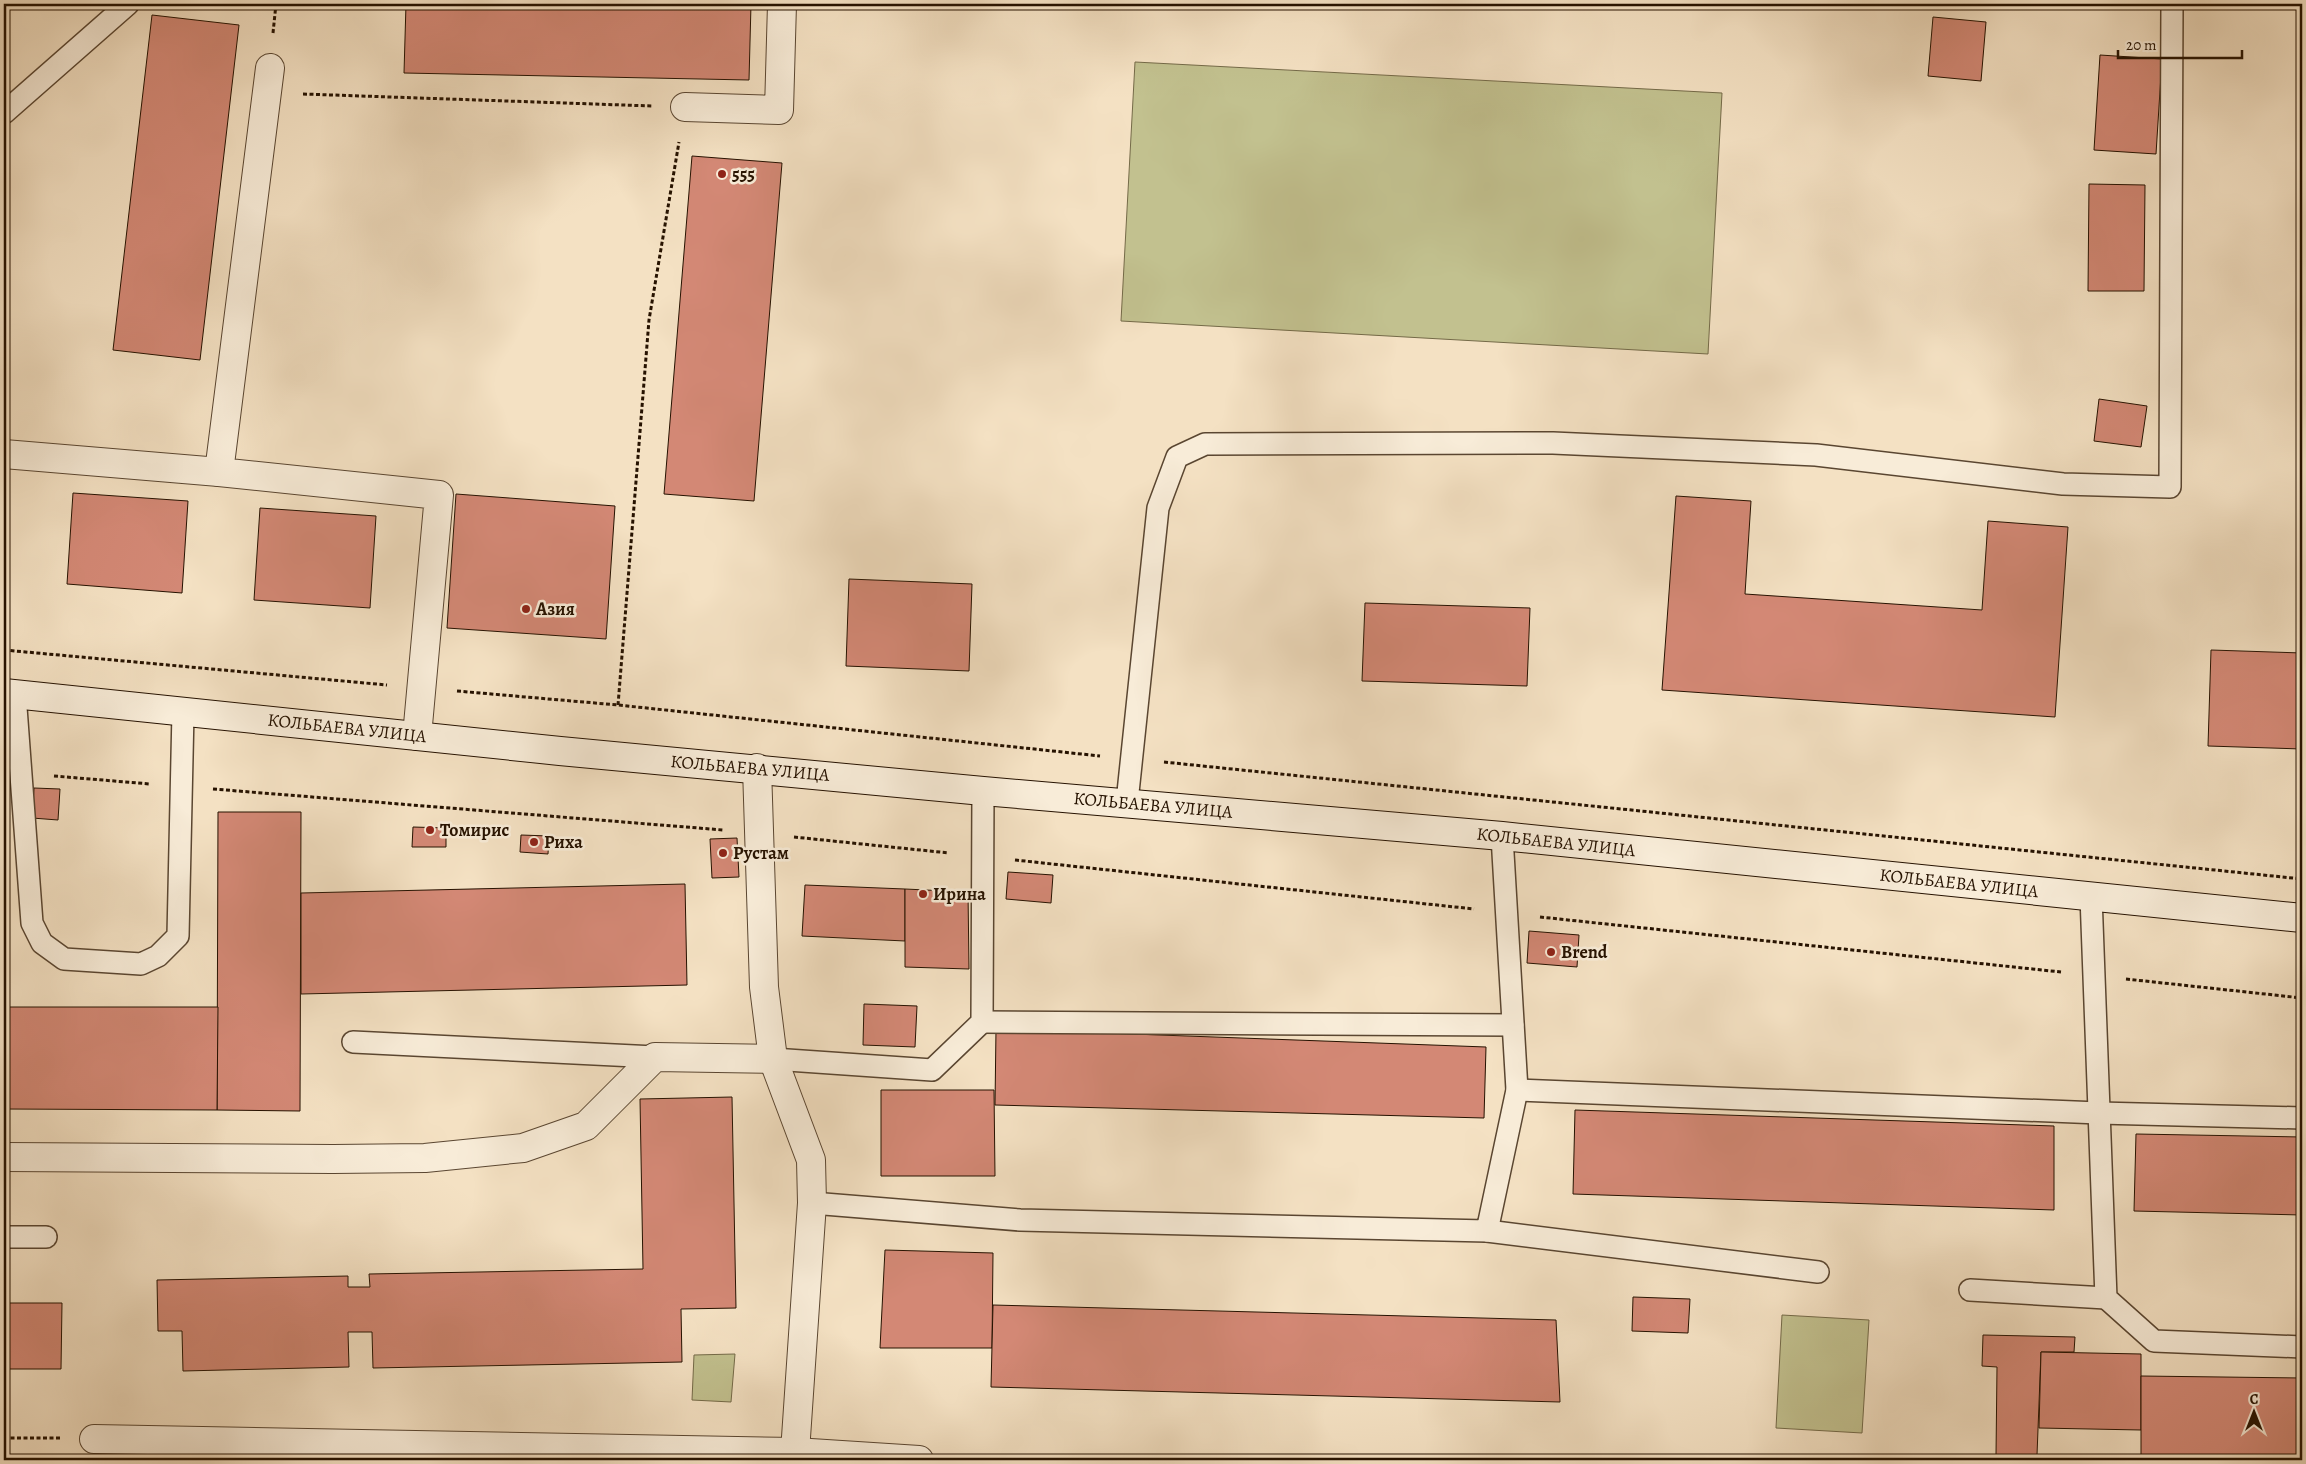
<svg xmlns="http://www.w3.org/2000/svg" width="2306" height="1464" viewBox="0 0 2306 1464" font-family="Alegreya,serif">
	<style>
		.green { fill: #c2c18f; stroke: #746a48 }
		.building { fill: #d38875; stroke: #261200 }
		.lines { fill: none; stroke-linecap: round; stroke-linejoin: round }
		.service-casing { stroke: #5a4631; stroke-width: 24 }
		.minor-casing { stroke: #5a4631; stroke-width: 30 }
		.secondary-casing { stroke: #261200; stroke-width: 30 }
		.path { stroke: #261200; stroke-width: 3; stroke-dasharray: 4 2.5; stroke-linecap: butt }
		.service { stroke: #f8ecd8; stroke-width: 21 }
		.minor { stroke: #f8ecd8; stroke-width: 28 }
		.secondary { stroke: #f8ecd8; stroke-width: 28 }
		.poi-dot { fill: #8f2418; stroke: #f8ecd8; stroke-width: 2 }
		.labels { text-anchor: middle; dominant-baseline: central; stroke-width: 5; stroke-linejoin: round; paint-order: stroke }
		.poi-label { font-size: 18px; font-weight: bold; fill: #261200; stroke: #f8ecd8; text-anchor: start }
		.street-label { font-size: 18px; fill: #261200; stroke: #f8ecd8 }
	</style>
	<rect width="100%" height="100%" fill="#f4e1c3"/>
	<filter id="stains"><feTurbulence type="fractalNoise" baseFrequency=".004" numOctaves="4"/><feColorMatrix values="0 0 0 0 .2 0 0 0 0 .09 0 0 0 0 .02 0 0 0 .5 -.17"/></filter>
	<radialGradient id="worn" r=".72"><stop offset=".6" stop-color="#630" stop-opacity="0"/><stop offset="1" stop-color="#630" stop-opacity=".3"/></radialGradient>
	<g class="green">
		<polygon points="1135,62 1722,93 1708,354 1121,321"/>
		<polygon points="1782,1315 1869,1320 1862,1433 1776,1428"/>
		<polygon points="735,1354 731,1402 692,1400 694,1355"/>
	</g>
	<g class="building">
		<polygon points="406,4 751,4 749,80 404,73"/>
		<polygon points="152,15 239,25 200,360 113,350"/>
		<polygon points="1933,17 1986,22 1981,81 1928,76"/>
		<polygon points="2100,55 2162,59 2156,154 2094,150"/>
		<polygon points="692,156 782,163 754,501 664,494"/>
		<polygon points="2089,184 2145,185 2144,291 2088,291"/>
		<polygon points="2099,399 2147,406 2141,447 2094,441"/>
		<polygon points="73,493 188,501 182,593 67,584"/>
		<polygon points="456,494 615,506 606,639 447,628"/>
		<polygon points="1676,496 1751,501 1745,594 1982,610 1988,521 2068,527 2055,717 1662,690"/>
		<polygon points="260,508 376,516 370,608 254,600"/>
		<polygon points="849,579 972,584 969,671 846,666"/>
		<polygon points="1365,603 1530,608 1527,686 1362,681"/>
		<polygon points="2211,650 2302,653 2302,749 2208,746"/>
		<polygon points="34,788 60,789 58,820 32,818"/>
		<polygon points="218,812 301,812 300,1111 217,1110"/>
		<polygon points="413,827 446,828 446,847 412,847"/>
		<polygon points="521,835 549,836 548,854 520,852"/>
		<polygon points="737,838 739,877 712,878 710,839"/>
		<polygon points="1008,872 1053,875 1051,903 1006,899"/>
		<polygon points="685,884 687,985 301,994 301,893"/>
		<polygon points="805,885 905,889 905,941 802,936"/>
		<polygon points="905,889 968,892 969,969 905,967"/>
		<polygon points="1529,931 1579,935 1577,967 1527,963"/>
		<polygon points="864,1004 917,1006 915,1047 863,1045"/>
		<polygon points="4,1007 218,1007 217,1110 4,1109"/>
		<polygon points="996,1029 1486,1047 1484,1118 995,1105"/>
		<polygon points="881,1090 994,1090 995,1176 881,1176"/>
		<polygon points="732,1097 736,1308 681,1309 682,1362 373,1368 372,1332 348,1332 349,1367 183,1371 182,1331 158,1331 157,1280 348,1276 348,1287 370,1287 369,1274 643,1269 640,1099"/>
		<polygon points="1575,1110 2054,1126 2054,1210 1573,1194"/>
		<polygon points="2136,1134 2302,1137 2302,1215 2134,1211"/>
		<polygon points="885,1250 993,1253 992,1348 880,1348"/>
		<polygon points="1633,1297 1690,1299 1688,1333 1632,1331"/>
		<polygon points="4,1303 62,1303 61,1369 4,1369"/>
		<polygon points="993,1305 1556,1320 1560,1402 991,1387"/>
		<polygon points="1983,1335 2075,1337 2074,1352 2041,1352 2037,1455 1996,1455 1997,1367 1982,1366"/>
		<polygon points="2041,1352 2141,1354 2141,1430 2039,1428"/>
		<polygon points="2141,1376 2302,1378 2302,1460 2141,1460"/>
	</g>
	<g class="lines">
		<g class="service-casing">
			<g id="service">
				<polyline points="4,113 128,4"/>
				<polyline points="15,694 32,923 42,943 64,959 141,964 158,956 178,936 183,712"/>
				<polyline points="1127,802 1158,508 1177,457 1205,444 1553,443 1816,455 2063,484 2170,487 2172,4"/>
				<polyline points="2091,896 2106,1298 2154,1341 2302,1347"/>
				<polyline points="982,1022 1513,1025"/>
				<polyline points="353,1042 655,1057"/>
				<polyline points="773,1059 932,1070 982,1022 983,791"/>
				<polyline points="1517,1090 2099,1113 2302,1118"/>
				<polyline points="812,1203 1020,1220 1487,1231 1517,1090 1502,836"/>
				<polyline points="1487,1231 1818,1272"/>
				<polyline points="4,1237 46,1237"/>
				<polyline points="1970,1290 2106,1298"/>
			</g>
		</g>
		<g class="minor-casing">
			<g id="minor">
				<polyline points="270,68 219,472 439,495 417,736"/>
				<polyline points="685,107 779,110 782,4"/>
				<polyline points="4,454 219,472"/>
				<polyline points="757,768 764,987 773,1059 811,1160 812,1203 795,1452"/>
				<polyline points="4,1157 333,1159 425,1158 523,1148 586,1126 655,1057 773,1059"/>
				<polyline points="94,1439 795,1452 919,1460"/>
			</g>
		</g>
		<g class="secondary-casing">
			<polyline id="secondary" points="4,693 560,751 983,791 1502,836 2302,918"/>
		</g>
		<g class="path">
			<polyline points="273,33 276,4"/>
			<polyline points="303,94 652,106"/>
			<polyline points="4,650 387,685"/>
			<polyline points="457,691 618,705 1100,756"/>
			<polyline points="618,705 649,320 679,142"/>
			<polyline points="1164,762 2302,879"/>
			<polyline points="54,776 150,784"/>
			<polyline points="213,789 723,830"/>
			<polyline points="794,837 949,853"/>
			<polyline points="1015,860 1474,909"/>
			<polyline points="1540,917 2061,972"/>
			<polyline points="2126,979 2302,998"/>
			<polyline points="4,1438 61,1438"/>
		</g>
		<use href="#service" class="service"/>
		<use href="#minor" class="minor"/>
		<use href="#secondary" class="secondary"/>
	</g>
	<g class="poi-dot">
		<circle cx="722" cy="174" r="5"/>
		<circle cx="526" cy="609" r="5"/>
		<circle cx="430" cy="830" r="5"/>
		<circle cx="534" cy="842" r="5"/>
		<circle cx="723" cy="853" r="5"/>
		<circle cx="923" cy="894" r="5"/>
		<circle cx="1551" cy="952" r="5"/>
	</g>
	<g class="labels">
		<g class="poi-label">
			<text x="732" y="174">555</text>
			<text x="536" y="609">Азия</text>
			<text x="440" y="830">Томирис</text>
			<text x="544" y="842">Риха</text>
			<text x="733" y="853">Рустам</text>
			<text x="933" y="894">Ирина</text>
			<text x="1561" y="952">Brend</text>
		</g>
		<g class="street-label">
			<text transform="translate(347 728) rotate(6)">КОЛЬБАЕВА УЛИЦА</text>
			<text transform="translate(750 768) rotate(5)">КОЛЬБАЕВА УЛИЦА</text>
			<text transform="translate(1153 805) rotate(5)">КОЛЬБАЕВА УЛИЦА</text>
			<text transform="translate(1556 842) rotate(6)">КОЛЬБАЕВА УЛИЦА</text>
			<text transform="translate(1959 883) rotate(6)">КОЛЬБАЕВА УЛИЦА</text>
		</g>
	</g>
	<rect width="2306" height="1464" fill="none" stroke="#f4e1c3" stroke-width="20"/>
	<rect x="5" y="5" width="2296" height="1454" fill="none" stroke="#261200" stroke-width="2.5"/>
	<rect x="10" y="10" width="2286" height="1444" fill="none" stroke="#261200"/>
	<g transform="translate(2254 1412)" stroke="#f8ecd8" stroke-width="4" paint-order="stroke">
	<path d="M0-4L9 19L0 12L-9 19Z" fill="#261200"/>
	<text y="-8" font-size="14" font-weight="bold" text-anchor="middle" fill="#261200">С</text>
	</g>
	<path d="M2118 50v8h124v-8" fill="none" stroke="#261200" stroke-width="2.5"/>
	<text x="2126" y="50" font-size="15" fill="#261200" stroke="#f8ecd8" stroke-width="4" paint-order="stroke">20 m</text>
	<rect width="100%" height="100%" filter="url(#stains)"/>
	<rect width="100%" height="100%" fill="url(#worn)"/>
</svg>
